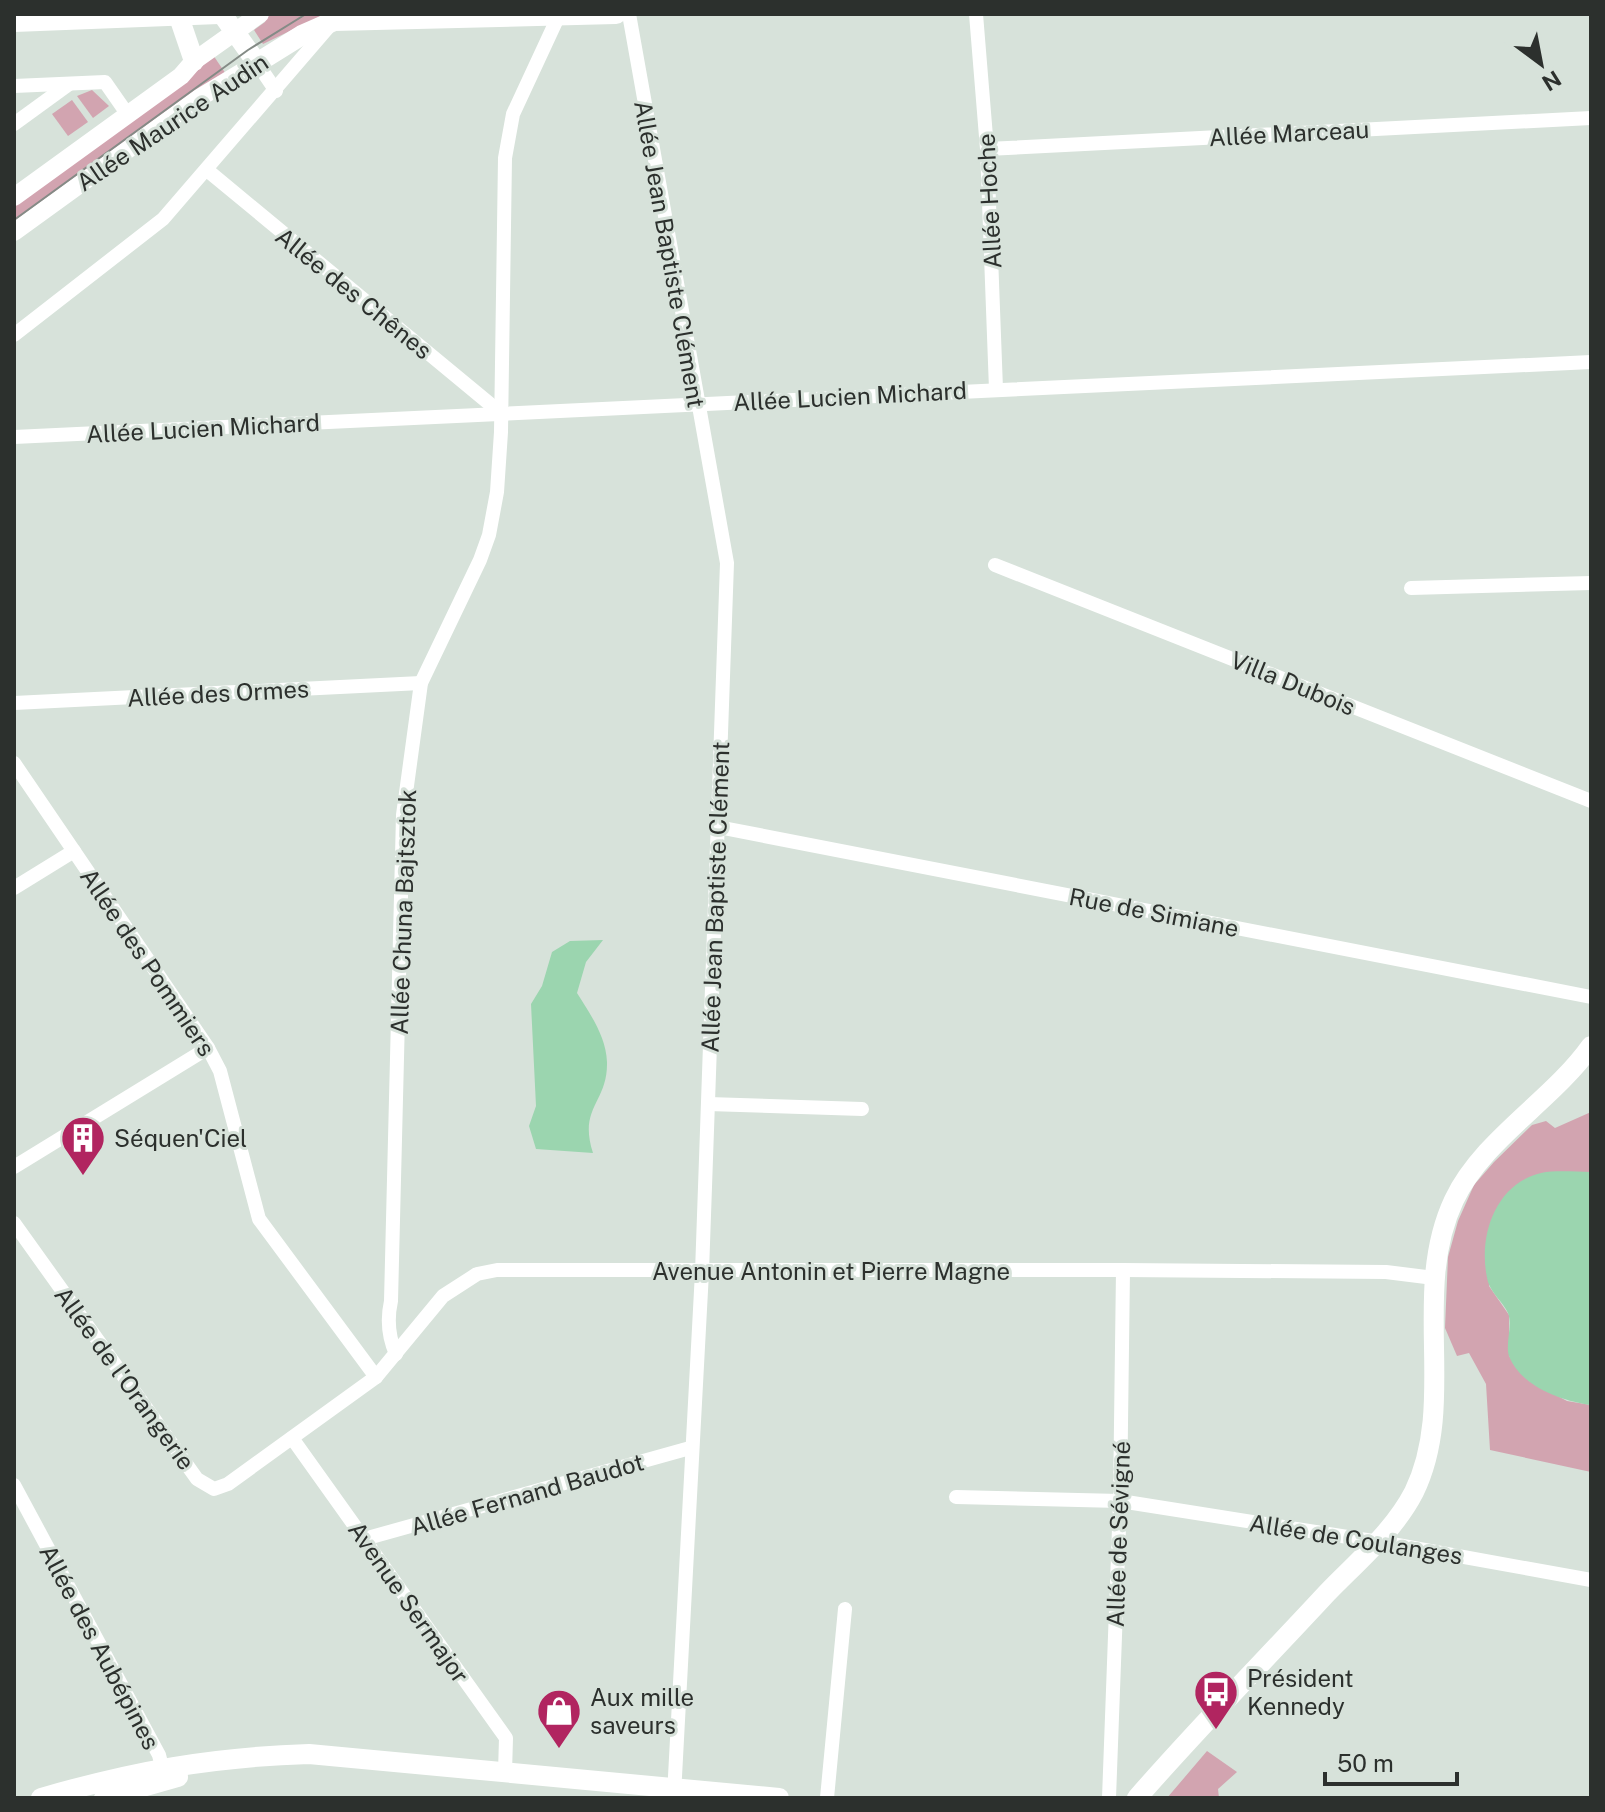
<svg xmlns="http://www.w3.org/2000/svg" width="1605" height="1812" viewBox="0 0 1605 1812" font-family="'Public Sans',sans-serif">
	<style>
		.green { fill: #d2a4b0 }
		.water { fill: #9bd5af }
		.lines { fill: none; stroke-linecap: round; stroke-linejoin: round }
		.minor { stroke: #fff; stroke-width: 14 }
		.tertiary { stroke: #fff; stroke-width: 18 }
		.secondary { stroke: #fff; stroke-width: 20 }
		.tram { stroke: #848b86; stroke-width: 2 }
		.labels { text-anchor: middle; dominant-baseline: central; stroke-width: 6; stroke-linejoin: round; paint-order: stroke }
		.street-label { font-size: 24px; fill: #2c302d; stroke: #d7e2da }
		.poi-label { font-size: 24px; fill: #2c302d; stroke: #d7e2da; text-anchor: start }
	</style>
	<rect width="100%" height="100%" fill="#d7e2da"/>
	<g class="green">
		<polygon points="268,14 325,14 263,44 254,30 265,22"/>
		<polygon points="213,55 228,77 14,226 14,204"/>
		<polygon points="92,90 109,106 93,118 77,96"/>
		<polygon points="72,100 88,122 68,136 52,114"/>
		<polygon points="1591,1112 1591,1172 1542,1173 1489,1286 1509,1315 1509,1356 1529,1381 1567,1401 1591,1405 1591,1472 1490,1450 1486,1384 1469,1353 1457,1356 1445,1328 1448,1257 1458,1221 1474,1185 1494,1162 1532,1125 1546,1121 1555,1128"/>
		<polygon points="1207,1751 1237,1772 1218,1789 1219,1798 1167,1798"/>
	</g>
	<g class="water">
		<path d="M 603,940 L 586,962 L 577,993 C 590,1014 606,1036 607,1062 C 608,1103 578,1107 593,1153 L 536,1149 L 529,1126 L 536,1106 L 531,1004 L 542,986 L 552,952 L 570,941 Z"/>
		<path d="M 1591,1172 L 1591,1405 C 1563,1401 1521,1387 1509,1356 C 1505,1343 1513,1326 1508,1313 C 1503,1302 1492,1294 1488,1282 C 1477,1239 1494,1184 1541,1173 C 1556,1170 1576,1172 1591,1172 Z"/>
	</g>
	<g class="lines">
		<g class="minor">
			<polyline points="629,14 727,563 702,1272 674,1795"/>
			<polyline points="976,14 987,149 996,389"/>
			<polyline points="257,63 276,91"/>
			<polyline points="14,86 105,82 128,115"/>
			<polyline points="14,124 69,84"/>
			<polyline points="987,149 1591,118"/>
			<polyline points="207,170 502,414"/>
			<polyline points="14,335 163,219 332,23"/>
			<polyline points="14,437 1591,362"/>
			<polyline points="995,565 1591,801"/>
			<polyline points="1411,588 1591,583"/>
			<polyline points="14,703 421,683"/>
			<polyline points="14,763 208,1048 220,1071 259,1219 376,1377"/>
			<polyline points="718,827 1591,997"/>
			<polyline points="14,888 74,851"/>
			<polyline points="708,1104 862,1109"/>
			<polyline points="14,1167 208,1048"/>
			<polyline points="14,1223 197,1479 214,1489 228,1484 376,1377 443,1296 477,1274 497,1270 1123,1270 1386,1272 1434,1278"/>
			<path d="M 396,1354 C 388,1336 387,1319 391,1301 L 403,815 L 421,683 L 480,560 L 489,535 L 497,492 L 501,432 L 505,158 L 513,114 L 559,15"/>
			<polyline points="292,1438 506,1738 505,1772"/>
			<polyline points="14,1485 159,1755 162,1767 153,1774"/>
			<polyline points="956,1497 1120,1501 1392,1544 1591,1580"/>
			<polyline points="364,1539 690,1448"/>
			<polyline points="827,1798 845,1609"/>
			<polyline points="1109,1798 1120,1501 1123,1270"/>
		</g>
		<g class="tertiary">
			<polyline points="14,197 181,76 194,61 260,14"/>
			<polyline points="14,232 199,98 257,63"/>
		</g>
		<g class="secondary">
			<polyline points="222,14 257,63 302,35 334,21 616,14"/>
			<polyline points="179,17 194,61"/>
			<polyline points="14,22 219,14"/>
			<path d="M 41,1798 C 134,1771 212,1757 309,1754 L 779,1798"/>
			<polyline points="104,1798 178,1777"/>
			<path d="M 1137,1798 C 1198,1728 1264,1661 1327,1593 C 1357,1562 1394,1531 1414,1492 C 1458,1402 1410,1293 1454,1200 C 1483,1139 1552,1101 1591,1046"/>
		</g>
		<polyline class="tram" points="14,220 248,50 306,14"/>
	</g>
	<defs>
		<g id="building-pin" transform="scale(2.3)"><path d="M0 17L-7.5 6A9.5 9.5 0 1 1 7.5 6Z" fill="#b12560" stroke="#d7e2da"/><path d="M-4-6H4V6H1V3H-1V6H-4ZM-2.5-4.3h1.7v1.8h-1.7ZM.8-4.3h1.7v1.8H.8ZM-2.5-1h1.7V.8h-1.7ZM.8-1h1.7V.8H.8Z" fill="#fff"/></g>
		<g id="bus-pin" transform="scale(2.3)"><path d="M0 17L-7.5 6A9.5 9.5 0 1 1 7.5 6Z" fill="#b12560" stroke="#d7e2da"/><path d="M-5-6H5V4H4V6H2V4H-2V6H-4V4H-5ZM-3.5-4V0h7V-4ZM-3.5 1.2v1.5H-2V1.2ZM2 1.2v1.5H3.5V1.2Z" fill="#fff"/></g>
		<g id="shop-pin" transform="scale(2.3)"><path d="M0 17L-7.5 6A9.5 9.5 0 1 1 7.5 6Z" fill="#b12560" stroke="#d7e2da"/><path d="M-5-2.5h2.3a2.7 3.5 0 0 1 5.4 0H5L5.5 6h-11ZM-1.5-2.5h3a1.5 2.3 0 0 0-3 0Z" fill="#fff"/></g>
	</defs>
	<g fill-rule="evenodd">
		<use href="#building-pin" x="83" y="1138"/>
		<use href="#bus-pin" x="1216" y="1692"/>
		<use href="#shop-pin" x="559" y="1711"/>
	</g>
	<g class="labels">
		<g class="street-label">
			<text transform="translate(172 122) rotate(-34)">Allée Maurice Audin</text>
			<text transform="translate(1289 133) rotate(-3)">Allée Marceau</text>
			<text transform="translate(989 201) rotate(-93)">Allée Hoche</text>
			<text transform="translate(670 254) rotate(80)">Allée Jean Baptiste Clément</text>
			<text transform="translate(354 293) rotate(39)">Allée des Chênes</text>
			<text transform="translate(850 396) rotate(-3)">Allée Lucien Michard</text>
			<text transform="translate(203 428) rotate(-3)">Allée Lucien Michard</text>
			<text transform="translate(1293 683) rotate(22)">Villa Dubois</text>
			<text transform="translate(218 693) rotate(-3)">Allée des Ormes</text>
			<text transform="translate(715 897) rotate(-88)">Allée Jean Baptiste Clément</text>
			<text transform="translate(403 912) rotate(-88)">Allée Chuna Bajtsztok</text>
			<text transform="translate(1154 912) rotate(11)">Rue de Simiane</text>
			<text transform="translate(148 962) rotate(56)">Allée des Pommiers</text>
			<text x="831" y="1271">Avenue Antonin et Pierre Magne</text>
			<text transform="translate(125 1378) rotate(54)">Allée de l'Orangerie</text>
			<text transform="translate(527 1494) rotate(-16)">Allée Fernand Baudot</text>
			<text transform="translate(1118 1534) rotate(-88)">Allée de Sévigné</text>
			<text transform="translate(1356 1539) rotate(9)">Allée de Coulanges</text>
			<text transform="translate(409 1602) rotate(55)">Avenue Sermajor</text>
			<text transform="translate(100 1647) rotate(62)">Allée des Aubépines</text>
		</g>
		<g class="poi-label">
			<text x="114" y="1138">Séquen'Ciel</text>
			<text x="1247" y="1678">Président<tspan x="1247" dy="28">Kennedy</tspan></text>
			<text x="590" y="1697">Aux mille<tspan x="590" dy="28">saveurs</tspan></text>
		</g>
	</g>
	<rect width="1605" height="1812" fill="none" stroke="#2c302d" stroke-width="32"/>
	<g transform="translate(1541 64) rotate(148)" stroke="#d7e2da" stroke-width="6" paint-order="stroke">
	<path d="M0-6L14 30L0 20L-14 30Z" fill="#2c302d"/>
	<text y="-12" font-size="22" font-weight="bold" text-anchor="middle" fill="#2c302d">N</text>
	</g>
	<path d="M1325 1772v12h132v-12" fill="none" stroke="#2c302d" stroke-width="4"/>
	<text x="1337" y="1772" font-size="24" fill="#2c302d" stroke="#d7e2da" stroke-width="6" paint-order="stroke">50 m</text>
</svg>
